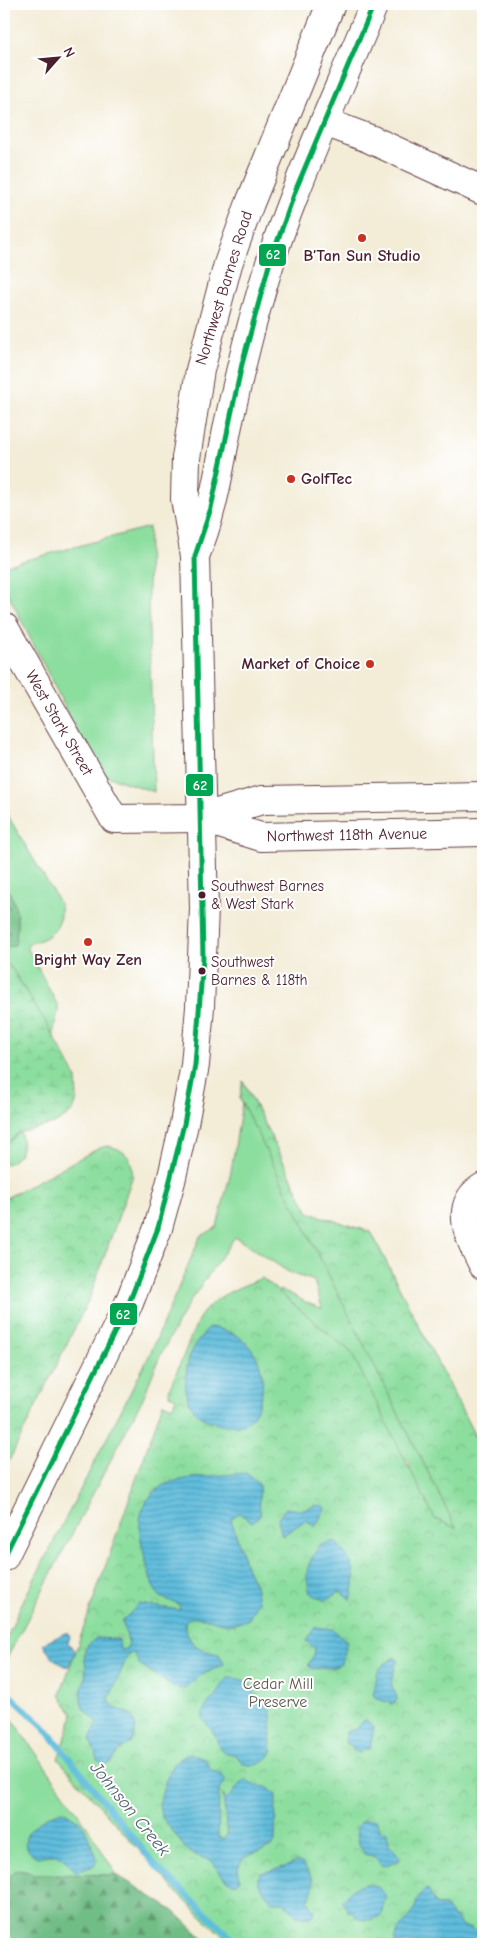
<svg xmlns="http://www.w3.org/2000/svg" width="487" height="1948" viewBox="0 0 487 1948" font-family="'Comic Neue',sans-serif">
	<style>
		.green { fill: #8cde9f; stroke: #6b7e65 }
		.forest { fill: url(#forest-firs); stroke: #5e6e58 }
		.wetland { fill: url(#wetland-marsh); stroke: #6b7e65 }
		.park { fill: url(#park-crowns); stroke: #6b7e65 }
		.water { fill: url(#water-rules); stroke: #546e84 }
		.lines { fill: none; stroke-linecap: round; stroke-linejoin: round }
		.stream { stroke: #5fbddd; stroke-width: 6 }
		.minor-casing { stroke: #633e45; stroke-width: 30 }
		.major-casing { stroke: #633e45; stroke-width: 30 }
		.minor { stroke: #fff; stroke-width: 28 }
		.major { stroke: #fff; stroke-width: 28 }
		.bus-1-casing { stroke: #fff; stroke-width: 9 }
		.bus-1 { stroke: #00a651; stroke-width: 5 }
		.poi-dot { fill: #c8321e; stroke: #fff; stroke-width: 2 }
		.bus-dot { fill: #4a1f2b; stroke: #fff; stroke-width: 2 }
		.labels { text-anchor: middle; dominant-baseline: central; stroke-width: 4; stroke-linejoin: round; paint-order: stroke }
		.bus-label { font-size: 15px; fill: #4a1f2b; stroke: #fff; text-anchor: start }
		.poi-label { font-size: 16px; font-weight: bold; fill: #4a1f2b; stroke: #fff }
		.street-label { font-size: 16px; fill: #4a1f2b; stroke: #fff }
		.park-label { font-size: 16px; fill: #5e584e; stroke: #fff }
		.water-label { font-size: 18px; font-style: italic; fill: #525e72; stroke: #fff }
		.line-badge { stroke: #fff; stroke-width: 2 }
		.badge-label { font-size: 14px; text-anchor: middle; font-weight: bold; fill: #fff }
	</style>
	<defs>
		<pattern id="forest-firs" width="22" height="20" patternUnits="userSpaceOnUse" patternTransform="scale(1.25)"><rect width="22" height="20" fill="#71bd86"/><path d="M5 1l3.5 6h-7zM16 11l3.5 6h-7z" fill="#5f996e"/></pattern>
		<pattern id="wetland-marsh" width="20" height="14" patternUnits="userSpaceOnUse" patternTransform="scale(1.25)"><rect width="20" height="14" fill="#8cde9f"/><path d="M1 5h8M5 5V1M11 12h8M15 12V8" fill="none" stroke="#7abe89"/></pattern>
		<pattern id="park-crowns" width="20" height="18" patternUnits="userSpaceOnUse" patternTransform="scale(1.25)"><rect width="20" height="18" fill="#8cde9f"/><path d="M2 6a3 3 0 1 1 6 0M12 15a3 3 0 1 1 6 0" fill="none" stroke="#7abe89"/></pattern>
		<pattern id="water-rules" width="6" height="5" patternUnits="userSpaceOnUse" patternTransform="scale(1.25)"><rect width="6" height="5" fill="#5fbddd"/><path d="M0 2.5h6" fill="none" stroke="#5099b3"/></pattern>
	</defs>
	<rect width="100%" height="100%" fill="#fff"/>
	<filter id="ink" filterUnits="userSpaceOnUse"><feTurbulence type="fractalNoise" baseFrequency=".02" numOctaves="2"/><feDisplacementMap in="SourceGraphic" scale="10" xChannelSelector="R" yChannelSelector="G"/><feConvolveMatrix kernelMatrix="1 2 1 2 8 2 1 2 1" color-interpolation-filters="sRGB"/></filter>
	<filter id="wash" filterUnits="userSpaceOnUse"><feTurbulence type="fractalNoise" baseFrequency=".0096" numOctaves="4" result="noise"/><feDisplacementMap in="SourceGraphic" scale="20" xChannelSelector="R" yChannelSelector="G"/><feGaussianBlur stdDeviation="1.12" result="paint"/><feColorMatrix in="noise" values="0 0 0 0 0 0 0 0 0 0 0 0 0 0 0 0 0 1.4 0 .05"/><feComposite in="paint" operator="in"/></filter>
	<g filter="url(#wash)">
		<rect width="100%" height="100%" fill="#f3ecd7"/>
		<g class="green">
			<polygon points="149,527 148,595 154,792 98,773 4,586 4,566"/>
			<path d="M 4,809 L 60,904 C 62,930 52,937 29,944 L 27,947 L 58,1006 C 59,1016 53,1024 54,1036 L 10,966 L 4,962 Z"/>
			<path d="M 243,1081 L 309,1213 L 371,1232 L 483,1452 L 483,1706 L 393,1493 L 411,1464 L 372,1425 L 274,1306 L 280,1290 C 295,1294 307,1305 322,1308 L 314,1281 L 290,1273 L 235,1237 L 188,1304 L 160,1356 L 143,1398 L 4,1664 L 4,1645 L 20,1607 L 150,1354 L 200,1237 L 217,1227 L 231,1171 L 242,1103 L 240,1099 Z"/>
			<path d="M 20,1132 C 26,1148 20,1159 4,1165 L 4,1146 Z"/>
			<polygon points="4,1707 84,1822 117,1875 35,1874 17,1869 4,1883"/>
		</g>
		<g class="forest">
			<path d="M 4,885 C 19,903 19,923 15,945 L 4,948 Z"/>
			<polygon points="17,1869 35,1874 117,1875 174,1911 209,1944 4,1944 4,1883"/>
		</g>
		<polygon class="wetland" points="4,962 10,966 48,1026 76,1077 77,1100 73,1111 64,1118 54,1124 20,1132 4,1146"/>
		<g class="park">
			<path d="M 243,1081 L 309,1213 L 371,1232 L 483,1452 L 483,1944 L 231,1944 L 179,1895 L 58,1759 L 73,1715 L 60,1695 L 163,1403 L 172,1407 L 176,1398 L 170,1395 L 169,1390 L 198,1320 C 212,1296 238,1288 262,1278 L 351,1352 L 435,1519 L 456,1528 L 240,1099 Z"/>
			<path d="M 108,1146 C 125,1149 135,1160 132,1178 L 90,1297 L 4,1471 L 4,1199 L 99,1148 Z"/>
		</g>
		<g class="water">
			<path d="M 209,1327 C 232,1330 251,1340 259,1363 C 263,1374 264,1389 260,1400 C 257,1409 253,1420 243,1424 C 234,1427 221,1425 213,1422 C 182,1413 182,1381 190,1355 C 194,1345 202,1336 209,1327 Z"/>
			<path d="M 246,1473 L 259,1484 L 260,1516 L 252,1522 L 239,1513 L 231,1519 L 247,1569 L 255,1585 L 258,1601 L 249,1619 C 243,1621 236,1625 229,1624 C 216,1623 198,1612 185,1621 C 185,1643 200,1651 219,1654 L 224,1664 L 198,1677 L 186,1689 L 173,1687 L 139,1664 L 135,1654 L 129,1653 L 109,1699 C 112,1710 123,1709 131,1715 L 136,1726 L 135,1733 L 131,1743 L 121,1749 L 110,1763 L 104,1764 L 99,1762 L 90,1739 L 97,1723 C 93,1715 84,1713 82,1705 C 78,1693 86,1682 86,1670 C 86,1663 83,1657 85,1650 C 87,1645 92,1642 96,1638 L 119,1639 L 120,1650 L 126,1649 L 129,1644 L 122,1621 L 139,1604 L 180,1610 L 179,1604 C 174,1602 166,1600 161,1597 C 152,1590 150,1576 147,1566 C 139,1534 131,1508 162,1486 C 175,1477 228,1475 246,1473 Z"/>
			<polygon points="317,1505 326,1507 315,1527 306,1520 282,1536 278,1519 286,1508 300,1510"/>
			<path d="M 335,1541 C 353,1563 359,1571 351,1600 L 340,1591 L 325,1601 L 310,1593 C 304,1570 307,1565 320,1545 Z"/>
			<polygon points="315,1627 332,1629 347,1641 341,1664 335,1667 312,1669 308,1665 314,1655 315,1649 306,1641"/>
			<path d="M 67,1632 L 70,1637 L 68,1643 L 76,1652 L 68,1667 C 58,1664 47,1653 43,1644 Z"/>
			<path d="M 394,1658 L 399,1661 L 395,1665 C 395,1672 390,1678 392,1685 C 393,1691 397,1693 397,1700 L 393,1704 L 377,1699 L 373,1695 C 379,1674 372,1670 394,1658 Z"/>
			<path d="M 232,1677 C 242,1681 253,1680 254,1693 C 283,1715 266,1724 272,1752 C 265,1764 256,1767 243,1764 L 236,1755 C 214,1751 222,1747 213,1732 C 210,1727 206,1724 203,1719 C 202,1706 209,1703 217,1694 C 223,1687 221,1679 232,1677 Z"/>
			<polygon points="365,1719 374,1727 370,1749 364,1749 360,1753 354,1751 351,1745 345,1743 346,1732 357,1729"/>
			<path d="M 190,1753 L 206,1760 L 211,1770 L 222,1775 L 226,1780 L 219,1790 L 218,1837 L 223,1839 L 227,1835 L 223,1794 L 226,1799 C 235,1794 237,1784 246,1779 L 255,1786 L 267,1787 L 276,1795 L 275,1842 L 271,1847 L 243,1858 L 238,1868 L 240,1880 L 235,1884 L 225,1880 L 212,1861 L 195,1855 L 185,1848 L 161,1816 L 159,1805 L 165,1782 L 175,1762 Z"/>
			<path d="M 63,1811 L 82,1823 L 96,1855 L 97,1861 L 93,1866 L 77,1872 C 59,1856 64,1852 37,1857 C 7,1840 43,1815 63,1811 Z"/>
			<polygon points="364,1820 376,1820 381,1831 387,1832 389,1844 401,1858 399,1861 382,1866 375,1857 364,1854 359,1844 356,1827"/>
			<path d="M 296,1862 L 302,1863 C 312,1878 318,1882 308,1900 L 315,1911 L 313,1916 C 299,1920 292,1912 284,1902 L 272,1902 L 258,1883 L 258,1878 L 261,1873 L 285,1867 Z"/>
			<path d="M 365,1884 C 378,1886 382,1887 387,1900 L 384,1901 L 383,1913 C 375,1921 359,1924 353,1912 L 348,1911 L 342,1901 L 354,1888 Z"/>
			<path d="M 428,1889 L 435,1904 L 446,1907 L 453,1917 L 458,1919 L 460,1925 L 477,1932 L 479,1938 L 476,1944 L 395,1944 C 397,1924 405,1926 413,1912 C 418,1903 415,1894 428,1889 Z"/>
		</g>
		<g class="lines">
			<polyline class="stream" points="4,1690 44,1727 156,1866 238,1944"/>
		</g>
	</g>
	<g filter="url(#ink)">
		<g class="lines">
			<g class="minor-casing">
				<g id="minor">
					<polyline points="325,122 370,139 483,191"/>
					<polyline points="4,627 114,819 200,818 262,800 483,796"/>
					<polyline points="200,818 261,837 483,832"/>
					<path d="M 483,1187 C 452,1206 470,1239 483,1265"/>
				</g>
			</g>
			<g class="major-casing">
				<g id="major">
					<path d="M 195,556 C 213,514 219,470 228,425 C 237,384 246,344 258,303 C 286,200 334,103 374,4"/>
					<polyline points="4,1557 129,1303 158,1228 171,1181 184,1124 195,1065 200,1007 204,908 195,556 185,499 186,458 200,370 228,264 250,203 331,4"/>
				</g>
			</g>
			<use href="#minor" class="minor"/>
			<use href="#major" class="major"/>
			<g class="bus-1-casing">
				<polyline id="bus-1" points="4,1557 129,1303 158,1228 184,1124 195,1065 203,958 195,556 211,508 242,364 269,265 296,189 374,4"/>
			</g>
			<use href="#bus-1" class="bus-1"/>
		</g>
	</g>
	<g class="poi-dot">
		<circle cx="362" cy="238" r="5"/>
		<circle cx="291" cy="479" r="5"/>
		<circle cx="370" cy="664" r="5"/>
		<circle cx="88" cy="942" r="5"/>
	</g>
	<g class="bus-dot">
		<circle cx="202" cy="895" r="4.5"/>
		<circle cx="202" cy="971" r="4.5"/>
	</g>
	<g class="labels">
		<g class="bus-label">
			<text x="211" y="886">Southwest Barnes<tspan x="211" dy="18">&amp; West Stark</tspan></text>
			<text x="211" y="962">Southwest<tspan x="211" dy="18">Barnes &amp; 118th</tspan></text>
		</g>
		<g class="poi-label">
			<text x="362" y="256">B’Tan Sun Studio</text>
			<text x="301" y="479" text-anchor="start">GolfTec</text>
			<text x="360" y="664" text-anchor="end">Market of Choice</text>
			<text x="88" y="960">Bright Way Zen</text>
		</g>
		<g class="street-label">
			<text transform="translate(224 288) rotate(-73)">Northwest Barnes Road</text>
			<text transform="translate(59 723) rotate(60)">West Stark Street</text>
			<text transform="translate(347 835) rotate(-1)">Northwest 118th Avenue</text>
		</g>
		<g class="park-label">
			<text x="278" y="1684">Cedar Mill<tspan x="278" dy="18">Preserve</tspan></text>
		</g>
		<g class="water-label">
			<text transform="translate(130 1809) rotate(51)">Johnson Creek</text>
		</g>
	</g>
	<g class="line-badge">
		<rect x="258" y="243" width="29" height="24" rx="5" fill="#00a651"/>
		<rect x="185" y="773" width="29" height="24" rx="5" fill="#00a651"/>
		<rect x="109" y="1302" width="29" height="24" rx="5" fill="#00a651"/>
	</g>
	<g class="badge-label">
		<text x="273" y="259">62</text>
		<text x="200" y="790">62</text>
		<text x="123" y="1319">62</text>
	</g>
	<rect width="487" height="1948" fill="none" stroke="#fff" stroke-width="20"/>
	<g transform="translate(58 58) rotate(63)" stroke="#ffffff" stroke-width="4" paint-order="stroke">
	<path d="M0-4L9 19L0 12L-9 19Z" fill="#4a1f2b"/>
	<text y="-8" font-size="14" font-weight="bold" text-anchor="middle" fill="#4a1f2b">N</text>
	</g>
</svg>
